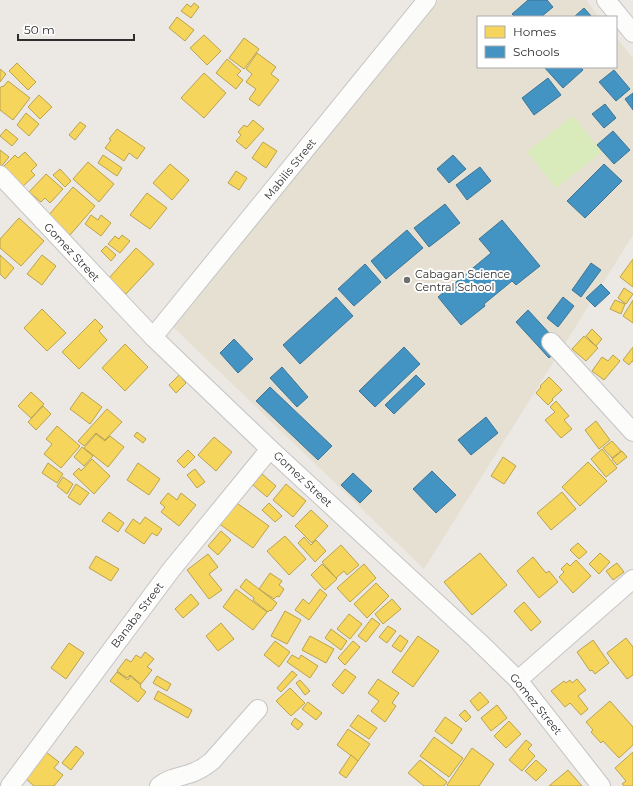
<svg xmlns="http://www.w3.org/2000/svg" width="633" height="786" viewBox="0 0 633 786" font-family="Montserrat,sans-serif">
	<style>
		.education { fill: #e6e0d3 }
		.pitch { fill: #d9eabb }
		.homes { fill: #f6d55c; stroke: #baa34e }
		.schools { fill: #4393c3; stroke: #3d7596 }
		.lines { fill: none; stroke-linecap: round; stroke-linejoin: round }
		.minor-casing { stroke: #c5c4c5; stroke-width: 20 }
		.minor { stroke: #fcfcfb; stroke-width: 18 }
		.poi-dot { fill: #706f6e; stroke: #fff; stroke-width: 1.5 }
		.labels { text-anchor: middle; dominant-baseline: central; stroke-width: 4; stroke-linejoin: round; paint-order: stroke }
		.street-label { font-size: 11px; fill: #2e2e2e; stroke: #fff }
		.poi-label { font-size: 11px; fill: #2e2e2e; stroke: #fff; text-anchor: start }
	</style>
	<rect width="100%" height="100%" fill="#ece8e4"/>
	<polygon class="education" points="439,0 586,0 599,17 478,17 478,67 616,67 616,37 633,58 633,235 424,569 171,325"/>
	<polygon class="pitch" points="573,116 602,152 556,188 527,152"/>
	<g class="homes">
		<polygon points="194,3 199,7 191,18 181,11 187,4 191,7"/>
		<polygon points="177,17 194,30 185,41 169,28"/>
		<polygon points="204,35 221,51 207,65 190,48"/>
		<polygon points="244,38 259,49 244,69 229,58"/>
		<polygon points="257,53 276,67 271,74 279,80 259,106 249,99 256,89 246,82 252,74 246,69"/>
		<polygon points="227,59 241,71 237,75 243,80 236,89 216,73"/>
		<polygon points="17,63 36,82 28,90 9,71"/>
		<polygon points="0,69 6,74 0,82"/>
		<polygon points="204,73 226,93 204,118 181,98"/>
		<polygon points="8,81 30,98 13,120 0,110 0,88 2,86 3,87"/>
		<polygon points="39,95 52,107 40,119 28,107"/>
		<polygon points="26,113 39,124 29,136 17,125"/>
		<polygon points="253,120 264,129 246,149 236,141 241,135 238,132 244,125 247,127"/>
		<polygon points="80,122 86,126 75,140 69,135"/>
		<polygon points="6,129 18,139 12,146 0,136"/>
		<polygon points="117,129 145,148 137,159 129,153 124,161 105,148 111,140 109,139"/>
		<polygon points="263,142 277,151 266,168 252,158"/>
		<polygon points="0,150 9,157 0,168"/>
		<polygon points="25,152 37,165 31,171 35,175 21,188 2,168 15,155 18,158"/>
		<polygon points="103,155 122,168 117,176 98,163"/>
		<polygon points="88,162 114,184 99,202 73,179"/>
		<polygon points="170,164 189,180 172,200 153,183"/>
		<polygon points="60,169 71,181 65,187 53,175"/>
		<polygon points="236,171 247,178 239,190 228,183"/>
		<polygon points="46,174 63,189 50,203 45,198 41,202 29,192"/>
		<polygon points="73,187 95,206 70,235 48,216"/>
		<polygon points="147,193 167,208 150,229 130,215"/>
		<polygon points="91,215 98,220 101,215 111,223 101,236 85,224"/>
		<polygon points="19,218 44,241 21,266 0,248 0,239"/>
		<polygon points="122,235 130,241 120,253 108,244 115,236 119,239"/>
		<polygon points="106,246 116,255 111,261 101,251"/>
		<polygon points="136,248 154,264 126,294 109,278"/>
		<polygon points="0,255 14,268 5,279 0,274"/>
		<polygon points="42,255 56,266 42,285 27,274"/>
		<polygon points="633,259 633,287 620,277"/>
		<polygon points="624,288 633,294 626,304 618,298"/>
		<polygon points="615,300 625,304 621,314 610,309"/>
		<polygon points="633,300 633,323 623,316"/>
		<polygon points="42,309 66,333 47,351 24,328"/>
		<polygon points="95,319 103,327 99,331 107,340 79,369 62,352"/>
		<polygon points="592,329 602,339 596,346 586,336"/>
		<polygon points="584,336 598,348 586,361 572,349"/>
		<polygon points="125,344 148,367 125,391 102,368"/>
		<polygon points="633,347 633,362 632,361 629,365 623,360"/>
		<polygon points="613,355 620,361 604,380 592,371 602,357 608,361"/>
		<polygon points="179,375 186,383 176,393 169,385"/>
		<polygon points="549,377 562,390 552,399 553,400 548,405 536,393 541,387 540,386"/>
		<polygon points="31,392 44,404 31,418 18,406"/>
		<polygon points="82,392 102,407 90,424 70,409"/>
		<polygon points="556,401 569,416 564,420 572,429 561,438 545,420 555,412 550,407"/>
		<polygon points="43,406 51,414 36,430 28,422"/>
		<polygon points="107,409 122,422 105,440 96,433 84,446 78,441"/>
		<polygon points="596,421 610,440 599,449 585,430"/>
		<polygon points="57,426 80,446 61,468 44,454 52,444 46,439"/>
		<polygon points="137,432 146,439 143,443 134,436"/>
		<polygon points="96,434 105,441 110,436 124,447 108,467 84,448"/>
		<polygon points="214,437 232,452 216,471 198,455"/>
		<polygon points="612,441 621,451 612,458 603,448"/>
		<polygon points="82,447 93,456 84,466 74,457"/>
		<polygon points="602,449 617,468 606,477 591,459"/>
		<polygon points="188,450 195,457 184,468 177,461"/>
		<polygon points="622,451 627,457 617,465 612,459"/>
		<polygon points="503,457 516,466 504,484 491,476"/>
		<polygon points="92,459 110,476 94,494 73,474 79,468 81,471"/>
		<polygon points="588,462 607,481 580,506 562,487"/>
		<polygon points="48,463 63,474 57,483 42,473"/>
		<polygon points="138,463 160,479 149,495 127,480"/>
		<polygon points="195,469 205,482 197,488 187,475"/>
		<polygon points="262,474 276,486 267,497 253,485"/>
		<polygon points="63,477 73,484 67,494 57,486"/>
		<polygon points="76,484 89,493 80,505 68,497"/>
		<polygon points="286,484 306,501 293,517 273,500"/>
		<polygon points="562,492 576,509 551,530 537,513"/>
		<polygon points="168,493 177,500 181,493 196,505 179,526 161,512 165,507 160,503"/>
		<polygon points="234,501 269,526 253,548 218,523"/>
		<polygon points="269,503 282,516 275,522 262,510"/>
		<polygon points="311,510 328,526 312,543 295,526"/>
		<polygon points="109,512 124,523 118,532 102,521"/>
		<polygon points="145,517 162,529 157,536 152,533 144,544 125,531 133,519 140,524"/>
		<polygon points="221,531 231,540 218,555 208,546"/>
		<polygon points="285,536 306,559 289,575 267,551"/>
		<polygon points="304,537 311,545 316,540 326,551 315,562 298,543"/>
		<polygon points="578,543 587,552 579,559 570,550"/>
		<polygon points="341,545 359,565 347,575 344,571 336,578 322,562"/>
		<polygon points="480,553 507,585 472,615 444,582"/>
		<polygon points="600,553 610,562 599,574 589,564"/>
		<polygon points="208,554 218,567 209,574 222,590 209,599 187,570"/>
		<polygon points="96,556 119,569 111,581 89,568"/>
		<polygon points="533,557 546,573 549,571 558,582 539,598 517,571"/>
		<polygon points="576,560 591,576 573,593 559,577 564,572 561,569 567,563 570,566"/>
		<polygon points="617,563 624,572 613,580 606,571"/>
		<polygon points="322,564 337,579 325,590 311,575"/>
		<polygon points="364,564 376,578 350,602 337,588"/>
		<polygon points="270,573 282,581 279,585 284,589 279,597 277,596 274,599 259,589"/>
		<polygon points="246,579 277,603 271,611 270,610 268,612 253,600 254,598 240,587"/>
		<polygon points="376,583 389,596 367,618 354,604"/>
		<polygon points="236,589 267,612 253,630 223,607"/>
		<polygon points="320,589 327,595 309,620 295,610 303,599 309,604"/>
		<polygon points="191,594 199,604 183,618 175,609"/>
		<polygon points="392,599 401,609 383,624 375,614"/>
		<polygon points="524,602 541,622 531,631 514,611"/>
		<polygon points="285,611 301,620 287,644 271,636"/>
		<polygon points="349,614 362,624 350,639 337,629"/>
		<polygon points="372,618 380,624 366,642 358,636"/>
		<polygon points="221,623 234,639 218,651 206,636"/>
		<polygon points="388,626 396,631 387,643 379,637"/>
		<polygon points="331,629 347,641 341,650 325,638"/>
		<polygon points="400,635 408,641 401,652 392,646"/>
		<polygon points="310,636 334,649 326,663 302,650"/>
		<polygon points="418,636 439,651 413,687 392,672"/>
		<polygon points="626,638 633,647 633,675 627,679 607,653"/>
		<polygon points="593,640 609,663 595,674 592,670 590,671 577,652"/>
		<polygon points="275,641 290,652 279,667 264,655"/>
		<polygon points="353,641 360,647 345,665 338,658"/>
		<polygon points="69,643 84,653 66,679 51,668"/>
		<polygon points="145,652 154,659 147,667 152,670 141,684 130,675 127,678 117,671 126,659 131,662 136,655 141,658"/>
		<polygon points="292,655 299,659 301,655 318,666 310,678 287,662"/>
		<polygon points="345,669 356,677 343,694 332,685"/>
		<polygon points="292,671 297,675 281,692 277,688"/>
		<polygon points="117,672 128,680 130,676 141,685 140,687 146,692 138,702 110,681"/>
		<polygon points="157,676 171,684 167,691 153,683"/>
		<polygon points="378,679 399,693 392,703 396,706 385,722 371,711 379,701 368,693"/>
		<polygon points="577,679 586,690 578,696 588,709 581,715 570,703 565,707 551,691 564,681 566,683 570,680 572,683"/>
		<polygon points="300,680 310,691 305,695 296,683"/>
		<polygon points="290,688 305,703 291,716 276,701"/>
		<polygon points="158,691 192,710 188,718 154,699"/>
		<polygon points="480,692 489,702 478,711 470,701"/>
		<polygon points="610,701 633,727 633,745 619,758 603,741 601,743 591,732 593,730 586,722"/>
		<polygon points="308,702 322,713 316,720 302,709"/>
		<polygon points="497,705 507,718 491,731 481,718"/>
		<polygon points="465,710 471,717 466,722 459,715"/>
		<polygon points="358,715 377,728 369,739 350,726"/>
		<polygon points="445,717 462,729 452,744 435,731"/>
		<polygon points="295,718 303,724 298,730 291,724"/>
		<polygon points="509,721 521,734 506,748 494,736"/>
		<polygon points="348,729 370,744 358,761 337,745"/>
		<polygon points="434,737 463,758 449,777 420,756"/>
		<polygon points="526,740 532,745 528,749 535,756 522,771 509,760"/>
		<polygon points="76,746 84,753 71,770 62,763"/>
		<polygon points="472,748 494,764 479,786 448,786 447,785"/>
		<polygon points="46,752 59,762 54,768 63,775 54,786 34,786 25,778"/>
		<polygon points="633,752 633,786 624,786 622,784 626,781 615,768"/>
		<polygon points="351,755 358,761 346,778 339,773"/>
		<polygon points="420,760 447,782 444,786 424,786 408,773"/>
		<polygon points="536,760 547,770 536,781 525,771"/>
		<polygon points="568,770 582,786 549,786"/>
	</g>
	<g class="schools">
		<polygon points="528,0 547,0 553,7 541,17 515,17 512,14"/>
		<polygon points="584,8 592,17 574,17"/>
		<polygon points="544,67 581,67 583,70 563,88"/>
		<polygon points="614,70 630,89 616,101 599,82"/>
		<polygon points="548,78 561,95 534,115 522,98"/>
		<polygon points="633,93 633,110 625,99"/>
		<polygon points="605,104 616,118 604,128 592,114"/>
		<polygon points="613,131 630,150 614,164 597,145"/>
		<polygon points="453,155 466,169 449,183 437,169"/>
		<polygon points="604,164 622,181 585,218 567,201"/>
		<polygon points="480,167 491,181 467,200 456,185"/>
		<polygon points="445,204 460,223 429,247 414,228"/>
		<polygon points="502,220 540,266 516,285 512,281 484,304 485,306 461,325 438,297 491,253 479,239"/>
		<polygon points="407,230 423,248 386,279 371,261"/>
		<polygon points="591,263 601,270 581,297 572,290"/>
		<polygon points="365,264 381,282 354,306 338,289"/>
		<polygon points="601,284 610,293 595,307 586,298"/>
		<polygon points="336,297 353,316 300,364 283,345"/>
		<polygon points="563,297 574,306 558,327 547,318"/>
		<polygon points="528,310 562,347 549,358 516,322"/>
		<polygon points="234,339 253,359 238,373 220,353"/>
		<polygon points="404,347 420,364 375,407 359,391"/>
		<polygon points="282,367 308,397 297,407 270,378"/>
		<polygon points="416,375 425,384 394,414 385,405"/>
		<polygon points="270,387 332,446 318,460 256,401"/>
		<polygon points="486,417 498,433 471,455 458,440"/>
		<polygon points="432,471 456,495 436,513 413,489"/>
		<polygon points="353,473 372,491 360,503 341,485"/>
	</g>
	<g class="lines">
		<g class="minor-casing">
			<g id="minor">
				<polyline points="606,0 633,33"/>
				<polyline points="0,175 153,337 270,449 477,640 518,680 601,786"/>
				<polyline points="153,337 427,0"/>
				<polyline points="551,342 633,432"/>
				<polyline points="518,680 633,579"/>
				<polyline points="10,786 171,570 270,449"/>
				<path d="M 159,786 C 170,778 176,778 189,774 C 198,771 205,767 212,761 L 258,709"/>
			</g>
		</g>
		<use href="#minor" class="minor"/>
	</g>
	<circle class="poi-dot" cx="407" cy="280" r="4"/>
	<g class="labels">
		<g class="street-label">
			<text transform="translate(290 169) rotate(-51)">Mabilis Street</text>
			<text transform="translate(72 252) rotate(47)">Gomez Street</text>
			<text transform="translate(303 479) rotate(43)">Gomez Street</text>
			<text transform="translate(137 615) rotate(-53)">Banaba Street</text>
			<text transform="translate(536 704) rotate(51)">Gomez Street</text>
		</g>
		<g class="poi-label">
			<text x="415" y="274">Cabagan Science<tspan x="415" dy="13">Central School</tspan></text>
		</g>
	</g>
	<rect x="477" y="16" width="140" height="52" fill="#ffffff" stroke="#ababab"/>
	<rect x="485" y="26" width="20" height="12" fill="#f6d55c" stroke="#ababab"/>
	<text x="513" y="36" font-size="12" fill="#2e2e2e">Homes</text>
	<rect x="485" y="46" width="20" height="12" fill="#4393c3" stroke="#ababab"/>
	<text x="513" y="56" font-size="12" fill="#2e2e2e">Schools</text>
	<path d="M18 34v6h116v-6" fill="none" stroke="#2e2e2e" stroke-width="2"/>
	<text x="24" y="34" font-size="12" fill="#2e2e2e" stroke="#ffffff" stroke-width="3" paint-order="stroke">50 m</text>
</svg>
